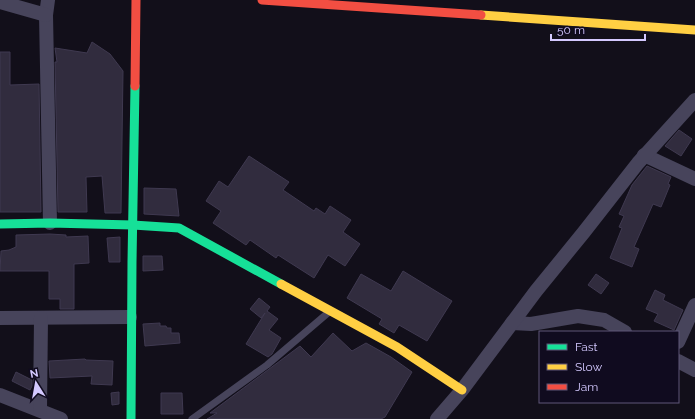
<svg xmlns="http://www.w3.org/2000/svg" width="695" height="419" viewBox="0 0 695 419" font-family="Raleway,sans-serif">
	<style>
		.building { fill: #312c3e; stroke: #3f3950 }
		.lines { fill: none; stroke-linecap: round; stroke-linejoin: round }
		.lane { stroke: #47445b; stroke-width: 7 }
		.street { stroke: #47445b; stroke-width: 14 }
		.fast { stroke: #16e098; stroke-width: 9 }
		.slow { stroke: #ffcf43; stroke-width: 9 }
		.jam { stroke: #f24e42; stroke-width: 9 }
	</style>
	<rect width="100%" height="100%" fill="#120f1a"/>
	<g class="building">
		<polygon points="92,42 110,54 123,71 121,213 105,213 102,176 86,177 87,212 58,212 55,62 57,62 55,48 87,53"/>
		<polygon points="0,52 10,52 10,85 39,84 41,212 0,212"/>
		<polygon points="679,130 692,139 681,156 665,146"/>
		<polygon points="249,156 289,182 283,190 314,211 316,208 325,214 330,206 351,220 343,232 360,244 345,266 328,255 314,278 278,255 276,258 250,240 246,245 213,223 221,211 206,201 219,181 228,187"/>
		<polygon points="647,166 671,177 668,184 670,185 661,207 653,204 634,247 639,249 632,267 610,258 622,228 619,227 624,216 619,214 632,185"/>
		<polygon points="144,188 176,189 179,216 144,214"/>
		<polygon points="50,234 66,235 66,237 88,236 89,263 74,264 74,309 60,309 60,299 49,299 49,271 0,271 1,251 9,250 16,247 16,235"/>
		<polygon points="120,237 120,262 109,262 107,238"/>
		<polygon points="143,256 162,256 163,270 143,271"/>
		<polygon points="403,271 452,301 427,341 399,325 394,333 379,324 382,319 347,298 361,274 391,291"/>
		<polygon points="596,274 609,283 601,294 588,285"/>
		<polygon points="655,290 665,295 663,300 683,310 674,330 654,321 658,314 646,309"/>
		<polygon points="259,298 270,307 267,311 278,319 269,330 281,338 272,354 268,357 246,344 265,313 261,318 250,309"/>
		<polygon points="160,323 160,326 166,326 167,328 171,328 171,333 179,333 180,343 145,346 143,324"/>
		<polygon points="333,333 352,351 366,343 391,357 412,372 385,417 381,419 207,419 217,413 210,413 300,346 311,357"/>
		<polygon points="85,359 86,360 113,361 112,385 91,384 92,376 50,378 49,361"/>
		<polygon points="16,372 32,380 32,386 30,390 12,381"/>
		<polygon points="119,392 119,404 112,405 111,393"/>
		<polygon points="161,393 182,393 183,414 161,414"/>
	</g>
	<g class="lines">
		<polyline class="lane" points="192,419 267,365 329,312"/>
		<g class="street">
			<polyline points="48,0 46,15 50,223"/>
			<polyline points="0,2 46,15"/>
			<polyline points="644,155 695,179"/>
			<polyline points="0,318 130,317"/>
			<polyline points="512,323 531,324 578,316 604,320 625,332"/>
			<polyline points="678,342 695,305"/>
			<polyline points="678,361 695,370"/>
			<polyline points="0,395 61,419"/>
			<polyline points="40,409 41,318"/>
			<polyline points="437,419 462,390 536,291 584,232 638,163 695,100"/>
		</g>
		<g class="fast">
			<polyline points="0,224 50,223 133,225 179,228 281,284"/>
			<polyline points="131,419 132,262 135,86"/>
		</g>
		<g class="slow">
			<polyline points="481,15 695,30"/>
			<polyline points="281,284 397,347 462,390"/>
		</g>
		<g class="jam">
			<polyline points="262,0 481,15"/>
			<polyline points="135,86 136,0"/>
		</g>
	</g>
	<rect x="539" y="331" width="140" height="72" fill="#100b1f" stroke="#5e5779"/>
	<rect x="547" y="344" width="20" height="6" fill="#16e098" stroke="#5e5779"/>
	<text x="575" y="351" font-size="12" fill="#d4c9ff">Fast</text>
	<rect x="547" y="364" width="20" height="6" fill="#ffcf43" stroke="#5e5779"/>
	<text x="575" y="371" font-size="12" fill="#d4c9ff">Slow</text>
	<rect x="547" y="384" width="20" height="6" fill="#f24e42" stroke="#5e5779"/>
	<text x="575" y="391" font-size="12" fill="#d4c9ff">Jam</text>
	<g transform="translate(36 383) rotate(349)" stroke="#100b1f" stroke-width="3" paint-order="stroke">
	<path d="M0-3L7 15L0 10L-7 15Z" fill="#d4c9ff"/>
	<text y="-6" font-size="11" font-weight="bold" text-anchor="middle" fill="#d4c9ff">N</text>
	</g>
	<path d="M551 34v6h94v-6" fill="none" stroke="#d4c9ff" stroke-width="2"/>
	<text x="557" y="34" font-size="12" fill="#d4c9ff" stroke="#100b1f" stroke-width="3" paint-order="stroke">50 m</text>
</svg>
